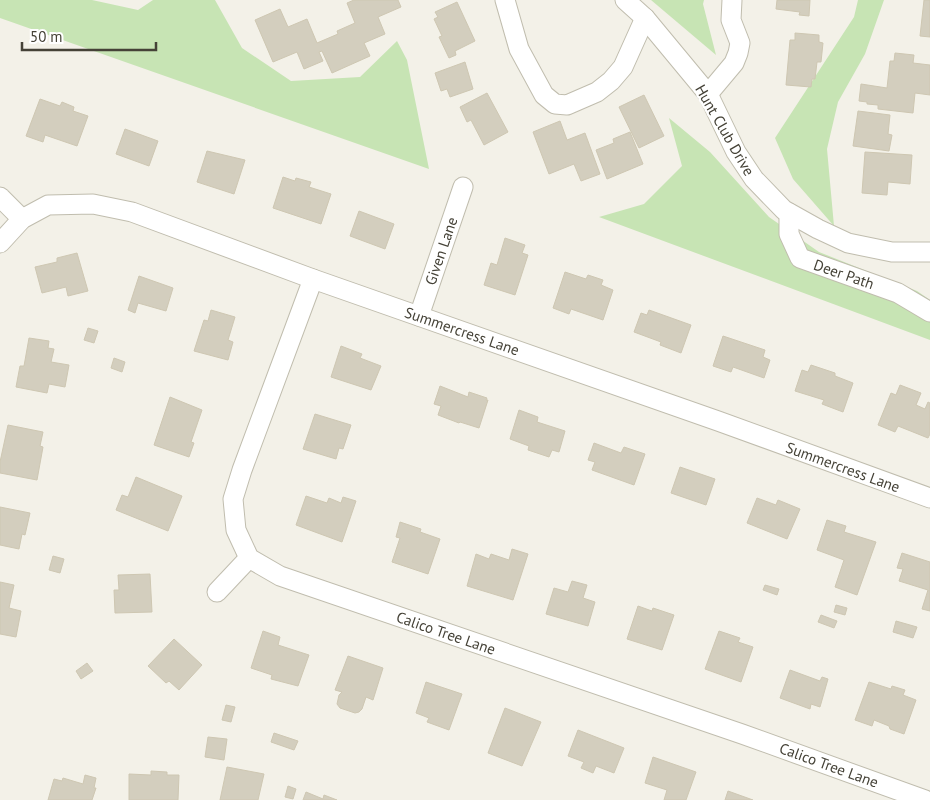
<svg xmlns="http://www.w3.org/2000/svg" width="930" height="800" viewBox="0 0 930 800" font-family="'PT Sans',sans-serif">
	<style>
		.green { fill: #c7e4b4 }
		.building { fill: #d3cebe; stroke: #cec7b2 }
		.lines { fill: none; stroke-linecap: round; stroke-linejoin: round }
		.minor-casing { stroke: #c0bdae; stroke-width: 21 }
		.minor { stroke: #fff; stroke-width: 19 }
		.labels { text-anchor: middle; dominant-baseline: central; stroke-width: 4.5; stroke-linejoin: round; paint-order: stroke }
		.street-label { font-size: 15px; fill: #454237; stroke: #fff }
	</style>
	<rect width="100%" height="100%" fill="#f3f1e8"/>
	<g class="green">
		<polygon points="0,0 92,0 138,10 153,0 215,0 242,48 291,81 360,77 397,41 407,60 429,169 0,18"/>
		<polygon points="651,0 704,0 703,4 716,55"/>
		<polygon points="858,0 884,0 865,54 838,102 827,149 834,226 793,179 775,138 854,17"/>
		<polygon points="669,118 710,152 769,217 819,252 917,291 930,300 930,340 599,217 644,204 682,166"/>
	</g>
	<g class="building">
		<polygon points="354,0 398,0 401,7 378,17 385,34 364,43 370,56 332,73 322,51 319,52 323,61 304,69 297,52 273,62 255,20 280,9 288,27 307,19 317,43 338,34 337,31 355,23 347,3"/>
		<polygon points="777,0 810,0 809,16 799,15 800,12 776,9"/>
		<polygon points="924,0 930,0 930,37 920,36"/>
		<polygon points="457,2 475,41 455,51 456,55 449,58 439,37 442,36 434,19 438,17 435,12"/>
		<polygon points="795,33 819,35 819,42 823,43 821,62 817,62 815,79 812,79 811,87 786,85 790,40 795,40"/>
		<polygon points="895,53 914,55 913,63 930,65 930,95 915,93 913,113 878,109 878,105 867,104 867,102 859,101 861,84 887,88 890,61 894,61"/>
		<polygon points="465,62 473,89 450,97 447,89 441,91 435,73"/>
		<polygon points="487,93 508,132 484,145 471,120 467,122 460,107"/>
		<polygon points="644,95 664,136 639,148 619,107"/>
		<polygon points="40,99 60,106 62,102 74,107 73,111 88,116 77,146 45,135 43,142 26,136"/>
		<polygon points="858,111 890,115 888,134 892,135 889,151 853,146"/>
		<polygon points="560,121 567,140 585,133 600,174 581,181 574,164 549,174 533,132"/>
		<polygon points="125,129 158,141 149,166 116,154"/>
		<polygon points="630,132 643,164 607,179 596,150 614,143 613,139"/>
		<polygon points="207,151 245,160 234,194 197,182"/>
		<polygon points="865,152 912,155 910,184 888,182 887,195 862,193"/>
		<polygon points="283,177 295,181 296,178 311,182 309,187 331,194 321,224 273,208"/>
		<polygon points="359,211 394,224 385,249 350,236"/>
		<polygon points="505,238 525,245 522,253 528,255 515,295 484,285 491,263 497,265"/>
		<polygon points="77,253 88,291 68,296 66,287 42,293 35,267 57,262 57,258"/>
		<polygon points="565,272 586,279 588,275 603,280 601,285 613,290 603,320 571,309 569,314 553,308"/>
		<polygon points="139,276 173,288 166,311 138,303 135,313 128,310"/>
		<polygon points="211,310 235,317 228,340 233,342 228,360 194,351 204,320 208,321"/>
		<polygon points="649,310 691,325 681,353 660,345 661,342 634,332 641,313 647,315"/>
		<polygon points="88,328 98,331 94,343 84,340"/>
		<polygon points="723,336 765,350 763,357 770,360 764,378 733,367 731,372 713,366"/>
		<polygon points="29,338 49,341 48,348 54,349 51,362 69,365 65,387 49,384 47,393 16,387 20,366 24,366"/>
		<polygon points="341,346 362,354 360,358 381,366 371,390 331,377"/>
		<polygon points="114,358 125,362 122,372 111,368"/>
		<polygon points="811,365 835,373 835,376 853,383 843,412 822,404 824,400 795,391 802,370 808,372"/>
		<polygon points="900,385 921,393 916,405 925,409 928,402 930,403 930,434 928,438 898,426 895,432 878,425 891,393 896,395"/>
		<polygon points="440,386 468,397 469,392 487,398 486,400 488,400 479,428 460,422 459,423 438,415 441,406 434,404"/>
		<polygon points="170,397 202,410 191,442 194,443 189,457 154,445"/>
		<polygon points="519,410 538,417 537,422 565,431 559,452 552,450 549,457 528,450 529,446 510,439"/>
		<polygon points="315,414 351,425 343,449 339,448 336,459 303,449"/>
		<polygon points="8,425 43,432 40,446 43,447 37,480 0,473 0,462"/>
		<polygon points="594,443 621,453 624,447 645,454 634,485 592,470 595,462 588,460"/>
		<polygon points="680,467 715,479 706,505 671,493"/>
		<polygon points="136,477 182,496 168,531 116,510 122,495 128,497"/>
		<polygon points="306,496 327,503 329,498 341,503 343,497 356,501 342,542 296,525"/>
		<polygon points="757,498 776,505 778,500 800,509 787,539 747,523"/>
		<polygon points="0,507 30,513 25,535 22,534 19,549 0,545"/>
		<polygon points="827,520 846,526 844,532 876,542 857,595 835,587 844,560 817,550"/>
		<polygon points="400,522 421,529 420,532 440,539 428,574 392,562 400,538 396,537"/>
		<polygon points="512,549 528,554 513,600 467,586 476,554 489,559 491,554 509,560"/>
		<polygon points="902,553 930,562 930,611 922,609 928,590 899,581 903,569 897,568"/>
		<polygon points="53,556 64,559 60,573 49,570"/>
		<polygon points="150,574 152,612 115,613 114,590 119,590 118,575"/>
		<polygon points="572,581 587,585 583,598 595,602 588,626 546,614 554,588 568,592"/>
		<polygon points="0,582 14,585 9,608 21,611 16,637 0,634"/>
		<polygon points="765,585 779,589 777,595 763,590"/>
		<polygon points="836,605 847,608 845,615 834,612"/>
		<polygon points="638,606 652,611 653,608 674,615 662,650 627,639"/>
		<polygon points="821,615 837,621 834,628 818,622"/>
		<polygon points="896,621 917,627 913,638 893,632"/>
		<polygon points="263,631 280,637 278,645 309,655 298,686 271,679 272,675 251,668"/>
		<polygon points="719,631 740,638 738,642 753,647 741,682 705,669"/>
		<polygon points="174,639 202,665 179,690 169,681 166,683 148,666"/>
		<polygon points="348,656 383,668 373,700 366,697 362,709 359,712 355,713 340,708 337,704 339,695 342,692 335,690"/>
		<polygon points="87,663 93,671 81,679 76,671"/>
		<polygon points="790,670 820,681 822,677 828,679 820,707 811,704 810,709 780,698"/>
		<polygon points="426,682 462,694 449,730 427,722 429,718 416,713"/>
		<polygon points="869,682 891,689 892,686 905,690 903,695 916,700 904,734 890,729 889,726 874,720 872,726 855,720"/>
		<polygon points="226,705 235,707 231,722 222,720"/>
		<polygon points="505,708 541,722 522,766 488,753"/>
		<polygon points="578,730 624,748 614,773 596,766 593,773 581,768 584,762 568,756"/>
		<polygon points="274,733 298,741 294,750 271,742"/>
		<polygon points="208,737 227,739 224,760 205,757"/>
		<polygon points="653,757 696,772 686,800 664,800 667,790 645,783"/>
		<polygon points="227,767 264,774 258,800 220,800"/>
		<polygon points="151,771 167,772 167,775 179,775 178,800 129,800 129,774 151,775"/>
		<polygon points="85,775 96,778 94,788 96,788 92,800 48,800 54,779 62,781 63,778 83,784"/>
		<polygon points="288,786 296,789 293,799 285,797"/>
		<polygon points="728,791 753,800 725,800"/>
		<polygon points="306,792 323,799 324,795 337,800 303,800"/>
	</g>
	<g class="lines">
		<g class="minor-casing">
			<g id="minor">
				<polyline points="505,0 519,49 544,95 555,104 567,105 597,92 611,81 623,67 645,18"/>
				<polyline points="625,0 645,18 708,94 736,152 754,179 784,210 818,229 848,243 892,252 930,252"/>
				<polyline points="708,94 734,63 738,53 740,43 731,20 732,0"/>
				<polyline points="0,197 22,219"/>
				<polyline points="789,213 789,234 800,258 898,293 930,312"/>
				<polyline points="0,243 22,219 48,205 93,204 132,212 313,279 718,421 930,498"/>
				<polyline points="313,279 242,470 233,499 236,530 249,558 280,576 742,734 925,800"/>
				<polyline points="419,316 463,187"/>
				<polyline points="217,592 249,558"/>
			</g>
		</g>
		<use href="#minor" class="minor"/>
	</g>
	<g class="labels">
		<g class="street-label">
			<text transform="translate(725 130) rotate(60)">Hunt Club Drive</text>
			<text transform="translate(441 251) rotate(-71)">Given Lane</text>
			<text transform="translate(844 274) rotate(19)">Deer Path</text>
			<text transform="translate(462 331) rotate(19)">Summercress Lane</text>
			<text transform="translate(843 467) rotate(20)">Summercress Lane</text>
			<text transform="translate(446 633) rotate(19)">Calico Tree Lane</text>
			<text transform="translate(829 765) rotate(20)">Calico Tree Lane</text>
		</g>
	</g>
	<path d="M22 42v8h134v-8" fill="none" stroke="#454237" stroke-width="2.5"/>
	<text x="30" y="42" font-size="15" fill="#454237" stroke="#ffffff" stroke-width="4" paint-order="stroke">50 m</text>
</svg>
